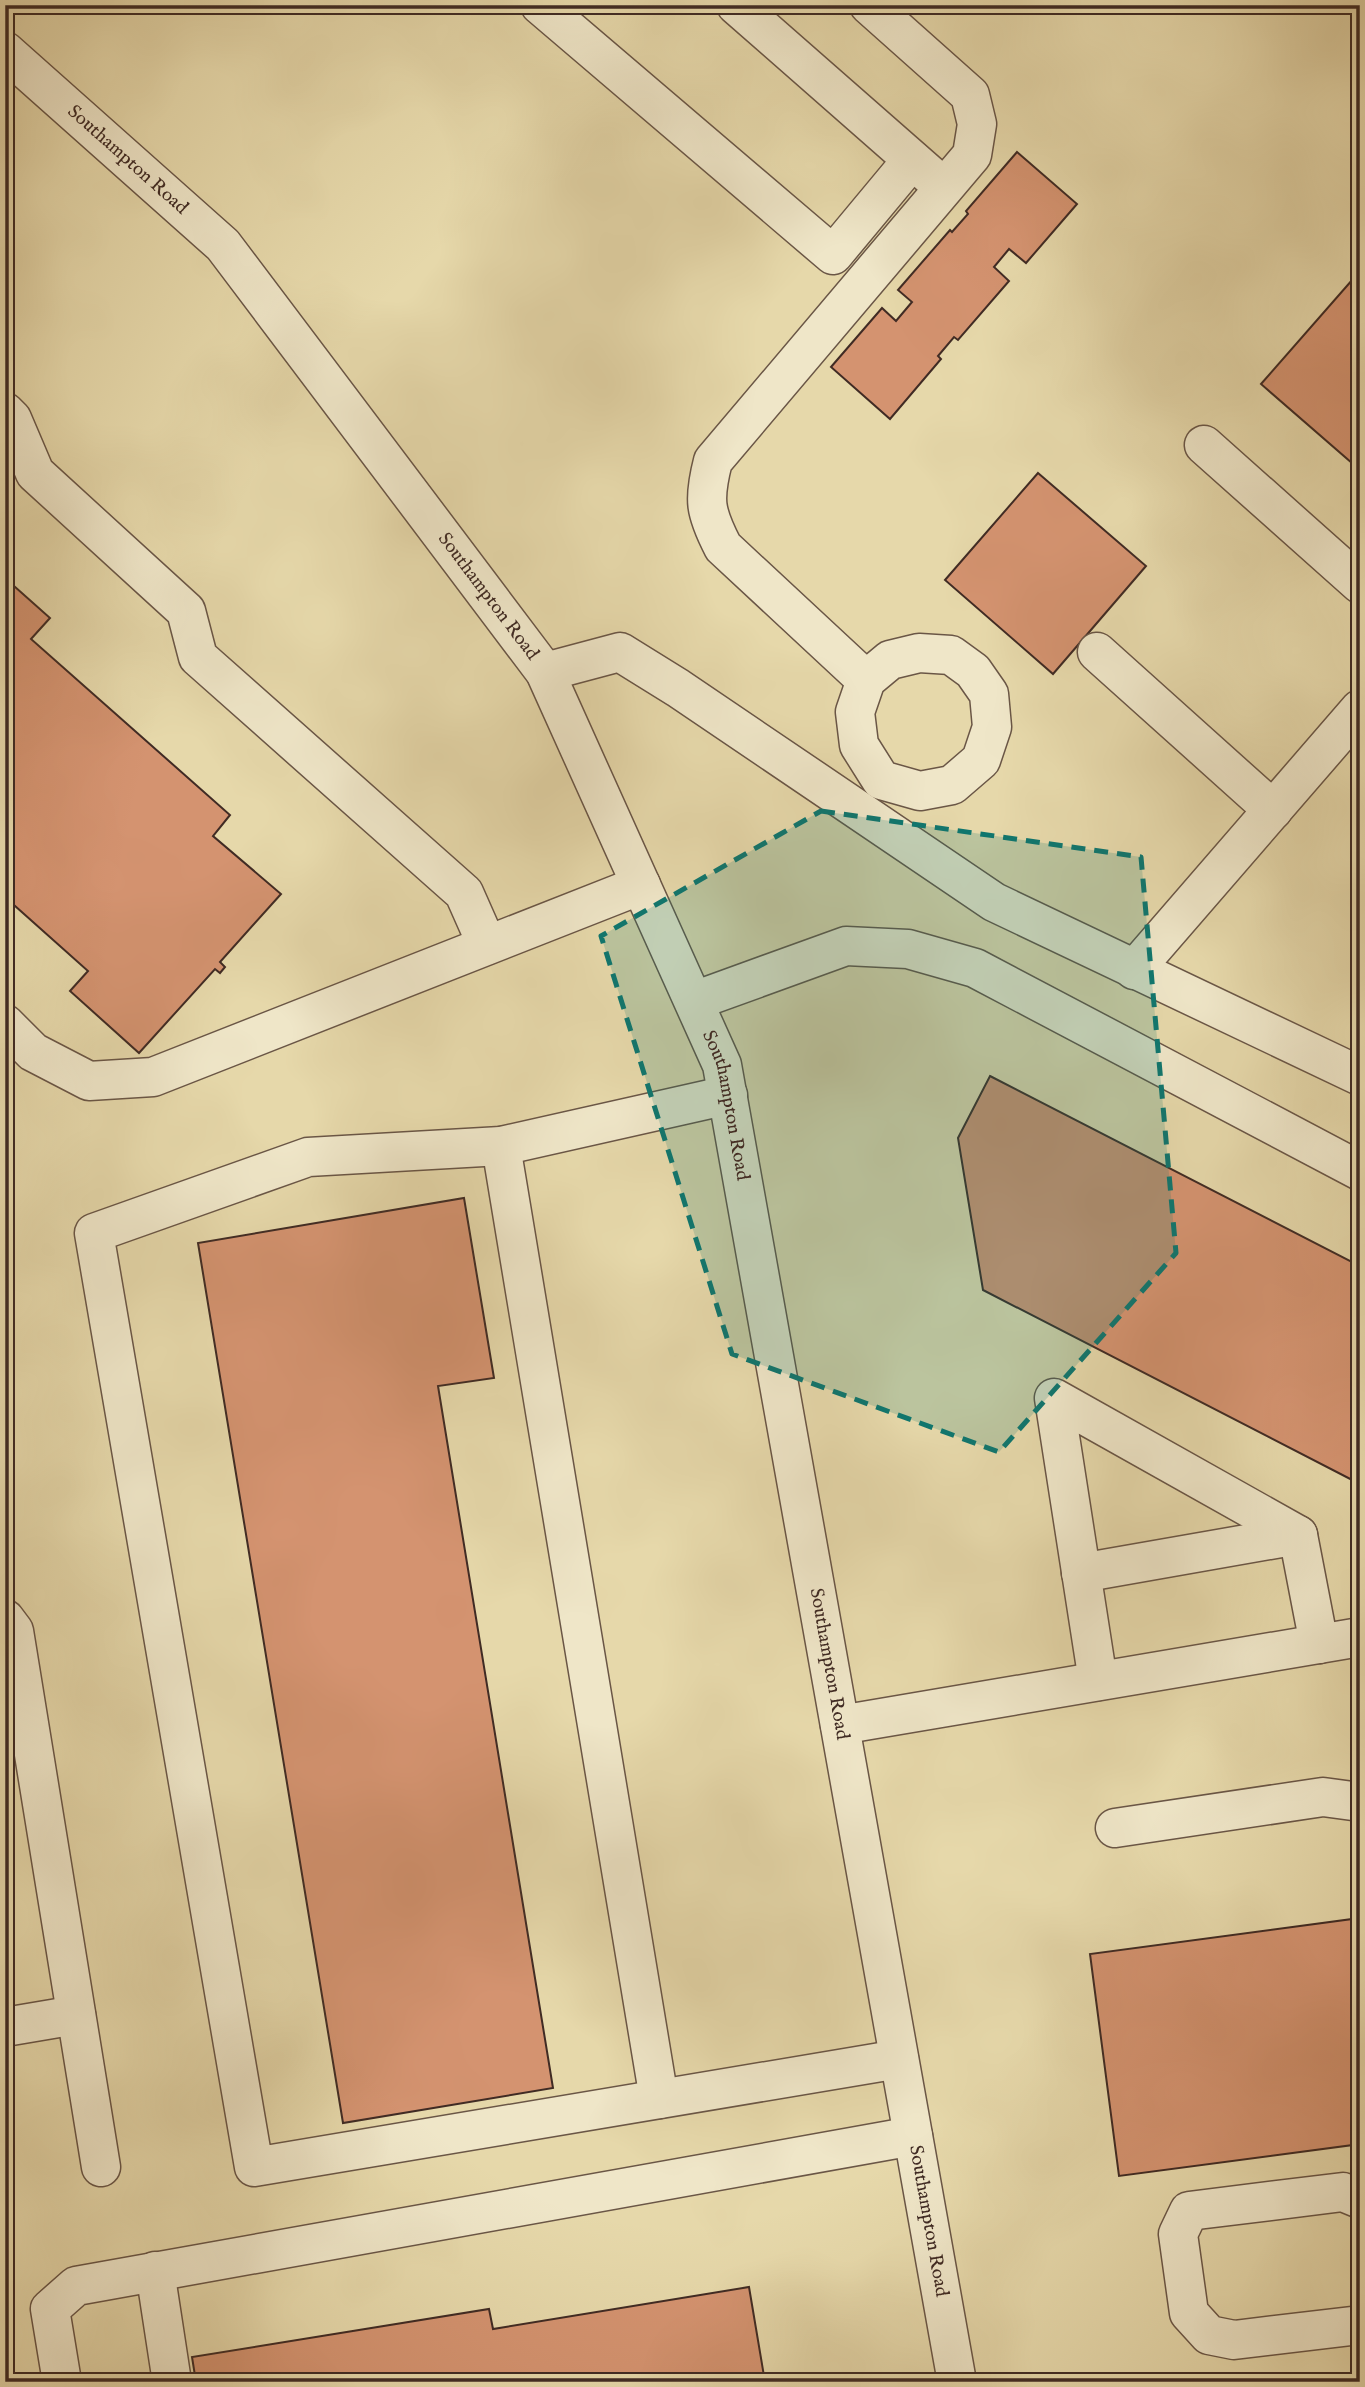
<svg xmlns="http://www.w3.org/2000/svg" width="1365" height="2387" viewBox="0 0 1365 2387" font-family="'IM FELL English',serif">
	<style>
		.building { fill: #d49370; stroke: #402b24; stroke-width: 2 }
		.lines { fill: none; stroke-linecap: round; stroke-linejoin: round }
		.minor-casing { stroke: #6a5646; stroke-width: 41 }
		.minor { stroke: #efe6c8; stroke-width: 38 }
		.marked { fill: #0f766e; fill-opacity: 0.2; stroke: #0f766e; stroke-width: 5; stroke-dasharray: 14 9; stroke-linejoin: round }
		.labels { text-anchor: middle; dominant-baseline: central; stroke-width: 7; stroke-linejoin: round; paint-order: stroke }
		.street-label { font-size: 19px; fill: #402b24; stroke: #efe6c8 }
	</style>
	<rect width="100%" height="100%" fill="#e6d8aa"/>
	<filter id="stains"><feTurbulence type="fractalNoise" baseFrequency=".00286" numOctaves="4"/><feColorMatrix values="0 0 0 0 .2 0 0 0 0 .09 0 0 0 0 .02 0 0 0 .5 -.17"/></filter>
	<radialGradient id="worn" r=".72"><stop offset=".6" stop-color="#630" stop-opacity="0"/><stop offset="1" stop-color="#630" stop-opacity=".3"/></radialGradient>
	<g class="building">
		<polygon points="1017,152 1077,204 1026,263 1009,249 994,267 1009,281 958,340 954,337 938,356 941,359 890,419 831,367 882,308 896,321 912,302 898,290 950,230 952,232 968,214 966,211"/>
		<polygon points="1360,271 1360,470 1261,384"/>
		<polygon points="1038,473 1146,566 1053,674 945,580"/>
		<polygon points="5,578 50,618 31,639 230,815 213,836 281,894 220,962 225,967 220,973 215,969 139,1053 70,991 88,971 5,897"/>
		<polygon points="990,1076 1360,1266 1360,1484 983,1290 958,1138"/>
		<polygon points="464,1198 494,1378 438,1386 553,2088 343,2123 198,1243"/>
		<polygon points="1360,1918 1360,2144 1119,2176 1090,1954"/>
		<polygon points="749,2287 765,2382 196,2382 192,2357 489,2309 493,2329"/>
	</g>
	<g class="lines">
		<g class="minor-casing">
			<g id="minor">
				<polyline points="540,5 833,255 912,160"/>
				<polyline points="736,5 932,177"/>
				<path id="s1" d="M 5,51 L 223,245 L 545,672 L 722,1065 L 957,2382"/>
				<polyline points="5,412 12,419 35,473 186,611 198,657 464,893 487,945"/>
				<polyline points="1204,445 1360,584"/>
				<polyline points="1097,652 1273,810"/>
				<polygon points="919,653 951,655 973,671 989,694 992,727 981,760 952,785 920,791 881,780 859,745 855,712 866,680 890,660"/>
				<polyline points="545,672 620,652 678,688 994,902 1360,1076"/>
				<path d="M 866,680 L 723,547 C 705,512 703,500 713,461 L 972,155 L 977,124 L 970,95 L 869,5"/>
				<polyline points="1134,970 1360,709"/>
				<polyline points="694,1001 846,946 908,949 975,968 1360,1171"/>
				<polyline points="5,1024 33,1052 89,1081 153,1077 641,885"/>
				<polyline points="728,1095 501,1146 308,1157 94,1233 254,2167 899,2059"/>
				<polyline points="501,1146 659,2099"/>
				<polyline points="1081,1573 1298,1535"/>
				<polyline points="5,1619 14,1631 101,2167"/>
				<polyline points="1098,1681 1054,1398 1298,1535 1319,1644"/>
				<polyline points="840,1725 1360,1637"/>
				<polyline points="1115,1828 1323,1797 1360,1802"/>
				<polyline points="5,2027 76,2015"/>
				<polyline points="1360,2199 1343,2192 1189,2211 1178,2234 1189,2313 1209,2335 1234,2340 1360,2325"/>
				<polyline points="155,2271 172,2382"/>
				<polyline points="62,2382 50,2309 76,2286 913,2136"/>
			</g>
		</g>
		<use href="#minor" class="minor"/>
	</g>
	<path class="marked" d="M 821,811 L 1141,857 L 1176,1253 L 999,1452 L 732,1354 L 601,936 Z"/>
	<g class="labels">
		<g class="street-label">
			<text stroke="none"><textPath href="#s1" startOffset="164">Southampton Road</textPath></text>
			<text stroke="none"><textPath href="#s1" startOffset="732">Southampton Road</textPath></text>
			<text stroke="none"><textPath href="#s1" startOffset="1298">Southampton Road</textPath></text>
			<text stroke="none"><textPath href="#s1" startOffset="1866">Southampton Road</textPath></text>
			<text stroke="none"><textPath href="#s1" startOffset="2432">Southampton Road</textPath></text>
		</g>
	</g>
	<rect width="1365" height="2387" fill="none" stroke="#e6d8aa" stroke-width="28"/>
	<rect x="7" y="7" width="1351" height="2373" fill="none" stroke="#402b24" stroke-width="3.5"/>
	<rect x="14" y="14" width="1337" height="2359" fill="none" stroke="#402b24" stroke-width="2"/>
	<rect width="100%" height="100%" filter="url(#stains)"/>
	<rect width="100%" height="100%" fill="url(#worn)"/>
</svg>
